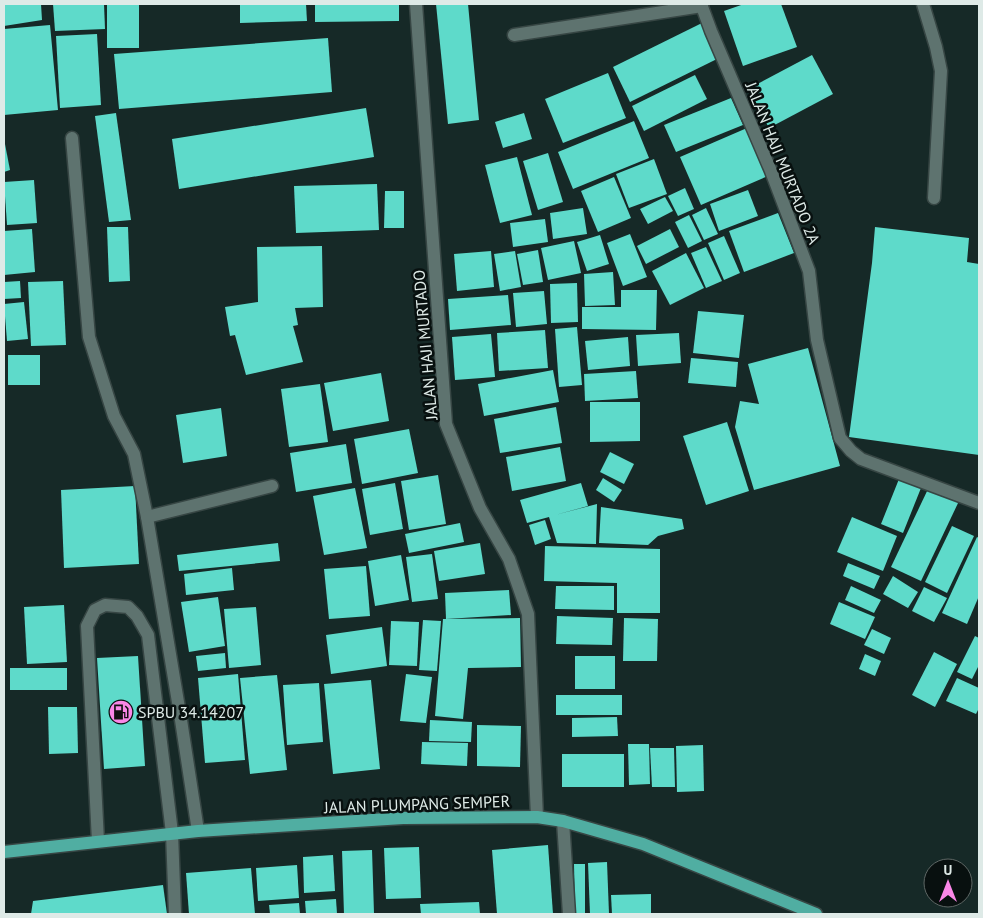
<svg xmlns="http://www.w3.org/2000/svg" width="983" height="918" viewBox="0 0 983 918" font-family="'PT Sans',sans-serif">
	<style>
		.building { fill: #5edaca }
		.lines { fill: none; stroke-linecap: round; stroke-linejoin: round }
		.minor-casing { stroke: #374644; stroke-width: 15 }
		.major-casing { stroke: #374644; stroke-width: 15 }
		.minor { stroke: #5e736f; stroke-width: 12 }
		.major { stroke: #50aea2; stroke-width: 12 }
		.labels { text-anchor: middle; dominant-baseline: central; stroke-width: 5; stroke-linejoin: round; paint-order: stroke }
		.street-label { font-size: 16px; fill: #deeae7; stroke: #08100f }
		.poi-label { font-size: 16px; fill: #deeae7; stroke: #08100f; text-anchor: start }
	</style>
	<rect width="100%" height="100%" fill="#162927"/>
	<g class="building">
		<polygon points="4,4 41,4 42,20 4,26"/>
		<polygon points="53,4 104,4 105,29 55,31"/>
		<rect x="107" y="4" width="32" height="44"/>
		<polygon points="240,4 306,4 307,21 240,23"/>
		<polygon points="315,4 399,4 399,21 315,22"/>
		<polygon points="436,4 468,4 479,120 448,124"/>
		<polygon points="744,4 781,4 797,47 743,66 724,11"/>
		<polygon points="704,22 721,57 630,102 613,67"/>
		<polygon points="50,25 58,110 4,115 4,29"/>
		<polygon points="97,34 101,105 60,108 56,36"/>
		<polygon points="328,38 332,92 119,109 114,54"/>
		<polygon points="812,55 833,94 769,128 748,89"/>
		<polygon points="608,73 626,118 563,143 545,99"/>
		<polygon points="695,75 707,99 644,131 632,106"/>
		<polygon points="731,98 743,125 676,152 664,125"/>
		<polygon points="366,108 374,157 179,189 172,139"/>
		<polygon points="116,113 131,220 109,222 95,116"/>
		<polygon points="524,113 532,139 503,148 495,122"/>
		<polygon points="634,121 649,158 573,189 558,152"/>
		<polygon points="747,128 768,176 701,205 680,157"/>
		<polygon points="4,139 10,170 4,172"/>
		<polygon points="548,153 563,202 538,210 523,161"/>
		<polygon points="517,157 532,215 500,223 485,165"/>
		<polygon points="654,159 667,194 629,208 616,174"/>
		<polygon points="614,177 631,218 598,232 581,191"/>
		<polygon points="34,180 37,223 7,225 4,182"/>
		<polygon points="377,184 379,230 296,233 294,186"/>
		<polygon points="685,188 694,209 678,216 668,196"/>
		<polygon points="748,190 758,216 719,231 710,204"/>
		<polygon points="385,191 404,191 404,228 384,228"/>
		<polygon points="665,197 673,211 648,224 640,209"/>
		<polygon points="583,208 587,234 553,239 550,213"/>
		<polygon points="706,208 718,234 704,240 692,215"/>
		<polygon points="778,213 794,253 744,272 729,231"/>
		<polygon points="689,215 702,241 688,248 675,222"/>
		<polygon points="545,219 548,242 513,247 510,223"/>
		<polygon points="107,227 128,227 130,281 109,282"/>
		<polygon points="875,227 969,238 967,262 979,264 979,455 849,437 872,263"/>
		<polygon points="32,229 35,272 4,275 4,231"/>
		<polygon points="670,229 679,247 646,264 637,246"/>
		<polygon points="630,234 647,277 623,286 607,243"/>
		<polygon points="600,235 609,264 587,271 577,242"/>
		<polygon points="724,236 740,273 724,280 708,243"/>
		<polygon points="574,241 581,273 548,280 541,248"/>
		<polygon points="322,246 323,307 295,308 298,325 293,326 303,362 246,375 235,335 230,336 225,307 258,302 257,247"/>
		<polygon points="706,247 722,281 706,288 691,253"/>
		<polygon points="538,250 543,282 523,285 517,254"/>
		<polygon points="491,251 494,287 457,291 454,254"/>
		<polygon points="515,251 521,287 500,291 494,254"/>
		<polygon points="686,253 704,288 670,305 652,271"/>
		<polygon points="613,272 615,305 585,306 584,274"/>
		<polygon points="20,281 21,298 4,299 4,282"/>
		<polygon points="63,281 66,345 31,346 28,282"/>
		<polygon points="577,283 578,322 551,323 550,284"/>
		<polygon points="621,290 657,290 656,330 582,329 582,307 621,307"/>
		<polygon points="544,291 547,324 516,327 513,293"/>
		<polygon points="508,295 511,325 450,330 448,299"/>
		<polygon points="24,302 28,339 7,341 4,304"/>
		<polygon points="698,311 744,315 739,358 693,353"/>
		<polygon points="577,327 582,385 559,387 555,329"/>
		<polygon points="545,330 548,368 499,371 497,333"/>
		<polygon points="679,333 681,363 638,366 636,335"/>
		<polygon points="491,334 495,377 455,380 452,337"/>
		<polygon points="628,337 630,366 588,370 585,341"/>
		<polygon points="808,348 840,466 754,490 735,427 740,401 759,404 748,364"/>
		<rect x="8" y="355" width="32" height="30"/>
		<polygon points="691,358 738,362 736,387 688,383"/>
		<polygon points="553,370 559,402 484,416 478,384"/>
		<polygon points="636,371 638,398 585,401 584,374"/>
		<polygon points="381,373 389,421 333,431 324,383"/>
		<polygon points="320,384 328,442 289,447 281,389"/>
		<polygon points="590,402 640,402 640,441 590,442"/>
		<polygon points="556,407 562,443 500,453 494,419"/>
		<polygon points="221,408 227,456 183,463 176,415"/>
		<polygon points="727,422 749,491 706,505 683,436"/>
		<polygon points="409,429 418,473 362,484 354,439"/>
		<polygon points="346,444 352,483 296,492 290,453"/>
		<polygon points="560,447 566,481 512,491 506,457"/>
		<polygon points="610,452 634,464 624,484 600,472"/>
		<polygon points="438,475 446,524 409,530 401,481"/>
		<polygon points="603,478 622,490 614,502 596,490"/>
		<polygon points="899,479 921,488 903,533 881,524"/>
		<polygon points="395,483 403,529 370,535 362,489"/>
		<polygon points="581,483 588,506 555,515 597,504 596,544 557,543 549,517 527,523 520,500"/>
		<polygon points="135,486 139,564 64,568 61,490"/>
		<polygon points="929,487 959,501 921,581 891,567"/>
		<polygon points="355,488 367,548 324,555 313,496"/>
		<polygon points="601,507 682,519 684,529 658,536 648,545 599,543"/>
		<polygon points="852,517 897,536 883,571 837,552"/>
		<polygon points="545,520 551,539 535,545 529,525"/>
		<polygon points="460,523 464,542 409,553 405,534"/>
		<polygon points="952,526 974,536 947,593 925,582"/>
		<polygon points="977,537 979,538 979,596 967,624 942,613"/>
		<polygon points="278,543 280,561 179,571 177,555"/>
		<polygon points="480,543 485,574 439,581 434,551"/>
		<polygon points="545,546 660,549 660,613 617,613 617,583 544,581"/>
		<polygon points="432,554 438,599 412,602 406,557"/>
		<polygon points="401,555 409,600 375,606 368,561"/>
		<polygon points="848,563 880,576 874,589 843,576"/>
		<polygon points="366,566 370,616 329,619 324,569"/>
		<polygon points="232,568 234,590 186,595 184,574"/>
		<polygon points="893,576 918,592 908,608 883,594"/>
		<polygon points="556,586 614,586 614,610 555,609"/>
		<polygon points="851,586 881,600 874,613 845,600"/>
		<polygon points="924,587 947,598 934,622 912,611"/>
		<polygon points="509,590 511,615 446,619 445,593"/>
		<polygon points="218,597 225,646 189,652 181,602"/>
		<polygon points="839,602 875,617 865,639 830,624"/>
		<polygon points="64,605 67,662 27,664 24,607"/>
		<polygon points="256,607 261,665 229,668 224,609"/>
		<polygon points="557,616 613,618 612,645 556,644"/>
		<polygon points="520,618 521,667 468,668 463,719 435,716 443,619"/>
		<polygon points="624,618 658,619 657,661 623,661"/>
		<polygon points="423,620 441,621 437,671 419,670"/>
		<polygon points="391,621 419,622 417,666 389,665"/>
		<polygon points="382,627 387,666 331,674 326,635"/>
		<polygon points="872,629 891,638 884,654 864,645"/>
		<polygon points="975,636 979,638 979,665 972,679 957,672"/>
		<polygon points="934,652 957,664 935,707 912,695"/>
		<polygon points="225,653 226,668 198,671 196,656"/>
		<polygon points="865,654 881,661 875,676 859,669"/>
		<polygon points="138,656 145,766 104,769 97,658"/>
		<rect x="575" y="656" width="40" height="33"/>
		<rect x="10" y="668" width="57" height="22"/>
		<polygon points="238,674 245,760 205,763 198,678"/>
		<polygon points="406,674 432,677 426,723 400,721"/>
		<polygon points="277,675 287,770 250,774 240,678"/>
		<polygon points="957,678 979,688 979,708 976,714 946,701"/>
		<polygon points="371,680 380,769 333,774 324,684"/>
		<polygon points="319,683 323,742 287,745 283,685"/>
		<rect x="556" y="695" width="66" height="20"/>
		<polygon points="48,707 77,707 78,753 49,754"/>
		<polygon points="617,717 618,736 572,737 572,718"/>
		<polygon points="430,720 472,722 471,742 429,741"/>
		<polygon points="477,725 521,726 520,767 477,766"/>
		<polygon points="422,742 468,743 467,766 421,764"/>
		<polygon points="628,744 649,744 650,784 629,785"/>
		<polygon points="703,745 704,791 677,792 676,746"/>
		<polygon points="650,748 674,748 675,787 652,787"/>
		<rect x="562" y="754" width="62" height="33"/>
		<polygon points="548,845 553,914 497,914 492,850"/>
		<polygon points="419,847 421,898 386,899 384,848"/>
		<polygon points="372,850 374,914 344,914 342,851"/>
		<polygon points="333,855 335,891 304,893 303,857"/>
		<polygon points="607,862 609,914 590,914 588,863"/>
		<polygon points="574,864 585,864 585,914 575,914"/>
		<polygon points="297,865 299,898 258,901 256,868"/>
		<polygon points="251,868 255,914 189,914 186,873"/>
		<polygon points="163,885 167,914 31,914 33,901"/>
		<polygon points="651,894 651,914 612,914 611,895"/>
		<polygon points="336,899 337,914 306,914 305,901"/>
		<polygon points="479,902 480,914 421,914 420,904"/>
		<polygon points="299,903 300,914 270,914 269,905"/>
	</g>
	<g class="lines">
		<g class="minor-casing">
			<g id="minor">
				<polyline points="416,4 446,424 480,508 509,559 528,614 537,817"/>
				<polyline points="701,4 711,31 771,171 809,271 817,340 840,438 851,451 861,459 979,503"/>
				<polyline points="923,4 936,47 941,71 934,198"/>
				<polyline points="514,35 702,6"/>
				<polyline points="72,138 89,337 114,416 134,454 147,517 181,720 198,831"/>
				<polyline points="147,517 272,486"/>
				<polyline points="563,821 569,914"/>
				<polyline points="98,841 87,626 95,610 105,605 128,607 137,616 148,635 172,833 175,914"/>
			</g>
		</g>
		<g class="major-casing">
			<polyline id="major" points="4,852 198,831 403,818 537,817 563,821 643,844 816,914"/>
		</g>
		<use href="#minor" class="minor"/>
		<use href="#major" class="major"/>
	</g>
	<defs>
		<g id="fuel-disc" transform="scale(1.25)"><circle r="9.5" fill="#fa87e7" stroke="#08100f"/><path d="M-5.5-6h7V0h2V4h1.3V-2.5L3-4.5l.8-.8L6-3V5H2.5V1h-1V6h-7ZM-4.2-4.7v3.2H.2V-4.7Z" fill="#111"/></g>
	</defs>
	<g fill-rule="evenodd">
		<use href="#fuel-disc" x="121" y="712"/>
	</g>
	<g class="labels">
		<g class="street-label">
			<text transform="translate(783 163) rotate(68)">JALAN HAJI MURTADO 2A</text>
			<text transform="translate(425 345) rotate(-95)">JALAN HAJI MURTADO</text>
			<text transform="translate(417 804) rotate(-2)">JALAN PLUMPANG SEMPER</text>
		</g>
		<g class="poi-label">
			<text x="138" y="712">SPBU 34.14207</text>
		</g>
	</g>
	<rect width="983" height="918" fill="none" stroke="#deeae7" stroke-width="10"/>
	<g transform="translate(948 883)"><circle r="24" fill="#08100f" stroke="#5e6765"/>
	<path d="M0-4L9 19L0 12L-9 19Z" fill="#fa87e7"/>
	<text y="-8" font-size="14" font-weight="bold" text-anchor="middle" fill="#deeae7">U</text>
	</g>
</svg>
